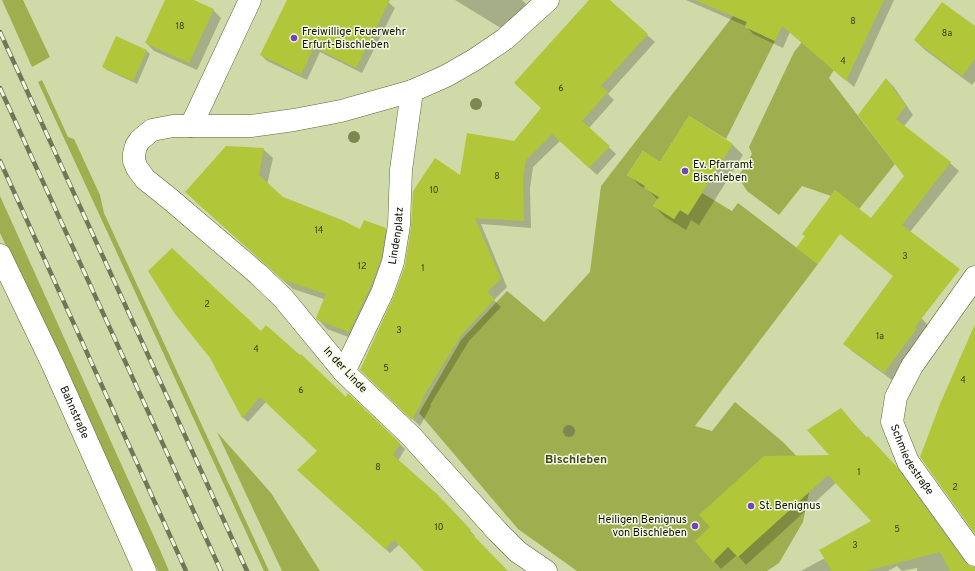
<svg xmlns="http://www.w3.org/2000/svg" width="975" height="571" viewBox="0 0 975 571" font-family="Overpass,sans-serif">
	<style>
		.green { fill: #9faf4f }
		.shadow { fill: #0003 }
		.building { fill: #b2c63a }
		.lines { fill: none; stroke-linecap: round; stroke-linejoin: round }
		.minor-casing { stroke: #5d6639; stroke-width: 23 }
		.minor { stroke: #fff; stroke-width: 22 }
		.rail-casing { stroke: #707656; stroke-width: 4.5 }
		.rail { stroke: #f3f8e0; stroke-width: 3; stroke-dasharray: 9; stroke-linecap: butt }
		.tree { fill: #7e8651 }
		.poi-dot { fill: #7243ba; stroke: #f3f8e0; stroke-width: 1.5 }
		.labels { text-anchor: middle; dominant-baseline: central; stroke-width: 3; stroke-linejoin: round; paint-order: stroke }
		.number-label { font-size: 9px; fill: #373e10 }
		.poi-label { font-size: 11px; fill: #0e1102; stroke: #f3f8e0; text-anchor: start }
		.street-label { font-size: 11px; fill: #0e1102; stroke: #f3f8e0 }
		.neighbourhood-label { font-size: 12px; font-weight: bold; fill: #3e4519; stroke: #f3f8e0 }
	</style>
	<rect width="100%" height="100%" fill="#d0daa9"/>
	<g class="green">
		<polygon points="2,0 23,0 50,57 32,67"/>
		<polygon points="733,16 747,22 745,27 775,41 726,139 689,116 660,162 643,151 627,175 645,186 644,188 659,197 653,206 674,219 680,210 688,215 702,193 732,211 738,203 818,264 695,426 712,431 735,402 783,442 813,473 803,522 779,563 767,571 577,571 518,529 419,413 461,340 507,291 544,322 590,272 601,186"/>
		<polygon points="802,42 834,70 829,78 895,164 859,209 835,190 831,196 802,186 779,215 747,191 738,177 752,154 749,147 794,52"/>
		<polygon points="42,80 68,137 74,139 100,195 104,213 269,571 264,571 38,82"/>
		<polygon points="0,196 160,550 169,571 158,571 0,233"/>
		<polygon points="217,432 271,493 320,571 282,571"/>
	</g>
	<g class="shadow">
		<polygon points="166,0 191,0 213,10 221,18 197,70 154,51 146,43"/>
		<polygon points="288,0 386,0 395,8 362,73 320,52 307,80 267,61 261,55"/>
		<polygon points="455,0 522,0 526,4 504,30"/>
		<polygon points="591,0 608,0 655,42 608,94 614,100 589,128 616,154 597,175 560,141 533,167 530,188 531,228 481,224 507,287 494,300 501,307 469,341 430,405 431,406 420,426 368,377 394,299 461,177 514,142 542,108"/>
		<polygon points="686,0 894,0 854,87 790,32 783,48 753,34 746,26"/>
		<polygon points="975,27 975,81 972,85 925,50 915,40"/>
		<polygon points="146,50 150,54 137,84 107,70 103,67"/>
		<polygon points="886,79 894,87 913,115 904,126 950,163 959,171 910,232 872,236 905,176"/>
		<polygon points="732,144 743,155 699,225 691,220 686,230 665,217 654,206 658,200 650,192 639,185 629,174 661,163"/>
		<polygon points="263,149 273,158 267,185 283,198 360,230 385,229 395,239 359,341 327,329 317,318 324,299 293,289 195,201"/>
		<polygon points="921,318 929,326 892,380 852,351 844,343"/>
		<polygon points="261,332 347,399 399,443 405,449 398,461 442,501 475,536 474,537 506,571 425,571 400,544 390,553 303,475 318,451 266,402 248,422 242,417"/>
		<polygon points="849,418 867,438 876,445 904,475 970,567 975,568 975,571 917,571 917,568 902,571 897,566 888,571 801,571 825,558 872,521 836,483 746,565 737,555 721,569 696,541 831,456"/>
	</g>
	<g class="building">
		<polygon points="165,0 194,0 214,9 189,63 145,43"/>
		<polygon points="287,0 390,0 356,68 314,47 301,75 260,55"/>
		<polygon points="589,0 610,0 648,34 601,86 608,92 582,121 610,146 589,168 552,134 526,160 523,180 524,221 475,218 501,279 487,292 495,299 462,334 423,397 424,398 412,420 360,370 393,298 405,266 411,227 413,191 435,158 460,175 467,133 514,141 541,108 514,83"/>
		<polygon points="695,0 884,0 846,81 782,26 775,41 745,27 747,22"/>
		<polygon points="942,2 975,26 975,59 962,76 914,40"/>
		<polygon points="116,36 147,50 133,81 102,67"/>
		<polygon points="886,78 906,106 896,119 951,162 902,225 960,269 915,327 917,328 884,373 843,344 893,276 840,234 818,264 796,248 805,236 802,234 835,190 871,218 904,176 858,115"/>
		<polygon points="689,116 733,144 688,215 680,210 674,219 653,206 659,197 644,188 645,186 627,175 643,151 660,162"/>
		<polygon points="226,146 264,148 259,175 283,197 342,220 360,229 364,220 386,228 381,259 370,288 349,332 317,320 316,318 326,294 283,280 185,192"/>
		<polygon points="172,248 261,331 266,325 300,355 301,354 346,397 348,393 400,443 393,455 437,494 471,530 469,531 508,571 424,571 394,540 385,549 297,470 317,451 260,397 242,418 210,358 175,314 148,271"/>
		<polygon points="975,324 975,534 920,457 940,404"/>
		<polygon points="841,408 866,438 868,436 896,466 965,562 970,566 975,567 975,571 950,571 940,552 866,571 832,571 819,550 871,521 828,475 738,557 728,547 713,562 695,541 710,527 699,515 764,456 829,455 807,430"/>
	</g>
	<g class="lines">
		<g class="minor-casing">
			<g id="minor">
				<polyline points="191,126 250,0"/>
				<path id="s1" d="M 0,255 L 53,365 L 145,571"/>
				<path id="s2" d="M 975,277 L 912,366 L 896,397 L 892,422 L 908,462 L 975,555"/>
				<path id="s3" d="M 344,372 L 382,293 L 393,262 L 399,225 L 401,170 L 412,91"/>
				<polyline points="546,571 518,552 498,532 411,436 344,372 283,298 258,274 170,199 145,179 137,168 134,161 134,154 136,146 140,140 152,130 173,126 251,126 294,120 341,111 412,91 446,76 474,60 505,39 548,0"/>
			</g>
		</g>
		<use href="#minor" class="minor"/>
		<g class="rail-casing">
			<g id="rail">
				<polyline points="0,32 247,571"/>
				<polyline points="0,88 221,571"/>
				<polyline points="0,161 186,571"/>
			</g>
		</g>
		<use href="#rail" class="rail"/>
	</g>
	<g class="tree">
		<circle cx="476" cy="104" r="6"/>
		<circle cx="354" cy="137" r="6"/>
		<circle cx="569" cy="431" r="6"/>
	</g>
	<g class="poi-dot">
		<circle cx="294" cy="38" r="4"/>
		<circle cx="685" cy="171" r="4"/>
		<circle cx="751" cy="506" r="4"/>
		<circle cx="695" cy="526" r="4"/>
	</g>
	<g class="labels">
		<g class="number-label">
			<text x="853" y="21">8</text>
			<text x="180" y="26">18</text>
			<text x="947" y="33">8a</text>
			<text x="843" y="61">4</text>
			<text x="561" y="88">6</text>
			<text x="497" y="176">8</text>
			<text x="434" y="190">10</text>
			<text x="319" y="230">14</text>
			<text x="905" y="256">3</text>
			<text x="362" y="266">12</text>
			<text x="423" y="268">1</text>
			<text x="207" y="304">2</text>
			<text x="399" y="330">3</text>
			<text x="880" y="336">1a</text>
			<text x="256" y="349">4</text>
			<text x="386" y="368">5</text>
			<text x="963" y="380">4</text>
			<text x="301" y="390">6</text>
			<text x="378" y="467">8</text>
			<text x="859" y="472">1</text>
			<text x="955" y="487">2</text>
			<text x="439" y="527">10</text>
			<text x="897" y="529">5</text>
			<text x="855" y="545">3</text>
		</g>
		<g class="poi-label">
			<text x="302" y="32">Freiwillige Feuerwehr<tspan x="302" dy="13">Erfurt-Bischleben</tspan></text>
			<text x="693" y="165">Ev. Pfarramt<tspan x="693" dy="13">Bischleben</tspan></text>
			<text x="759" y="506">St. Benignus</text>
			<text x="687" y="520" text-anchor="end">Heiligen Benignus<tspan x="687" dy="13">von Bischleben</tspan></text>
		</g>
		<g class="street-label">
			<text stroke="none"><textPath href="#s3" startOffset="147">Lindenplatz</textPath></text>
			<text transform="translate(345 370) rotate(47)">In der Linde</text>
			<text stroke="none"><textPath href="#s1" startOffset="174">Bahnstraße</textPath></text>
			<text stroke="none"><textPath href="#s2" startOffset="212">Schmiedestraße</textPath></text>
		</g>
		<g class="neighbourhood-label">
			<text x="576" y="460">Bischleben</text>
		</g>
	</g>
</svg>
